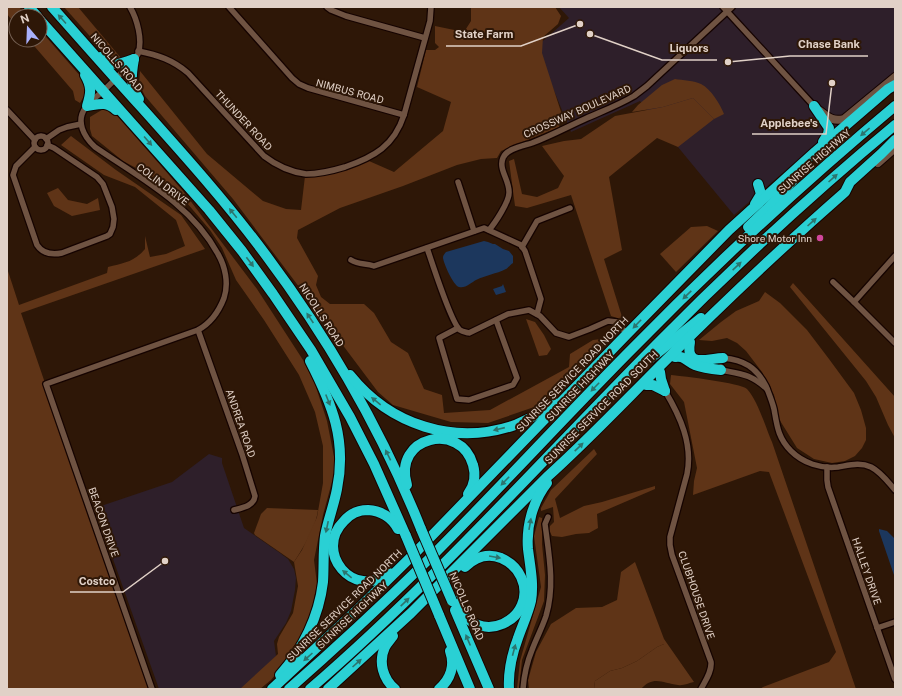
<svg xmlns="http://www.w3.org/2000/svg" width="902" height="696" viewBox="0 0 902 696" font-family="'Public Sans',sans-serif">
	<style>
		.commercial { fill: #2e1f2a }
		.green { fill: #5f3518 }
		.forest { fill: #5f3417 }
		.water { fill: #1c375d }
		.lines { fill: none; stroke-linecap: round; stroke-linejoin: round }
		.street-casing { stroke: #150300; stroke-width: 8 }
		.secondary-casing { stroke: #150300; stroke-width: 10 }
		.highway-casing { stroke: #150300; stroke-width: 12 }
		.street { stroke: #6f5342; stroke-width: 5.5 }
		.secondary { stroke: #6f5342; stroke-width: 8 }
		.highway { stroke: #2ad0d4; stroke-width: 10 }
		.highway-bridge-casing { stroke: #150300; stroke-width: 12; stroke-linecap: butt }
		.highway-bridge { stroke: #2ad0d4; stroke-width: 10 }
		.oneway { fill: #2c746e }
		.hotel-dot { fill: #d1479c; stroke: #2e1707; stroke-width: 1.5 }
		.labels { text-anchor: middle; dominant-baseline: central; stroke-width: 4; stroke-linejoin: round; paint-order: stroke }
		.street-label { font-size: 10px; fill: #e1d1c7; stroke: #2e1707 }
		.poi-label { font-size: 10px; fill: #e1d1c7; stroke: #2e1707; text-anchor: end }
		.leader { fill: none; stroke: #e1d1c7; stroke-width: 1.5 }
		.callout-dot { fill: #e1d1c7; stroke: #2e1707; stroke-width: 1.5 }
		.callout-label { font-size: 11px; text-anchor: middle; font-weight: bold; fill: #e1d1c7; stroke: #2e1707; stroke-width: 4; stroke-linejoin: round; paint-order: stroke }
	</style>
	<rect width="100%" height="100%" fill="#2e1707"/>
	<g class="commercial">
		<polygon points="559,7 895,7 895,76 734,215 640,101 571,132 536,47 569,18"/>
		<polygon points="209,454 222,458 222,463 244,528 280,553 288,559 294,569 296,578 295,590 291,611 286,623 274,641 276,656 243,689 159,689 97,514 97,509 101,506 172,482"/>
	</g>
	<g class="green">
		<path d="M 675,79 C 682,80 695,81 701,84 C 711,89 720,104 724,114 L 714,119 L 693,98 L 663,107 L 632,112 L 638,105 L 662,85 Z"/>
		<path d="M 267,508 L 318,510 C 316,527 303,548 294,562 L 255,535 L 254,533 L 261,514 Z"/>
		<path d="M 664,639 L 694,682 C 689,683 683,686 678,685 C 663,683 653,675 641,689 L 594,689 L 595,681 L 610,671 L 622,668 L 637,661 L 657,647 L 664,644 Z"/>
	</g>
	<g class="forest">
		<polygon points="7,7 19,7 27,16 16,16 16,25 7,14"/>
		<polygon points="64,7 78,7 121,58 111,60"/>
		<polygon points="471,7 555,7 561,16 558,24 543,37 542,53 562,115 561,121 559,127 501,151 497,158 481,159 457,165 403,186 340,208 298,230 297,238 318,276 316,285 321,297 330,304 364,304 374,313 391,342 408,353 424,389 442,395 444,413 490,410 569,367 570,354 593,340 609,338 587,367 540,405 488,423 451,422 393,405 378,392 233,199 145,96 139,84 140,71 207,154 263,201 286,209 301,210 305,176 315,175 369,161 394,172 443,131 451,102 417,87 426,50 435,50 439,47 435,43 435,26 464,32 471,21"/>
		<polygon points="40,30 82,78 87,91 80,103 75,100 73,91 29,40 40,40"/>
		<polygon points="693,98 714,119 678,147 657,138 609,177 622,250 604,259 623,320 611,316 571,195 527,208 515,206 509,161 514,159 522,194 537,197 558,188 564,176 542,146 564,141 581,139 615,116 663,107"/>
		<polygon points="105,108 112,110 183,191 257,289 303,360 315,384 327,421 336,467 323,515 314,560 317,584 310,618 292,654 271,680 260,689 240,689 278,654 277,644 279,637 293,613 298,586 294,562 302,550 317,517 323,483 323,446 315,412 299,375 264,320 236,280 222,248 210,230 175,189 123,161 92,136 90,129 90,117"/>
		<path d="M 71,136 L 116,170 L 181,215 L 205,249 L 21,313 L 150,689 L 7,689 L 7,268 L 19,305 L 107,273 L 108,267 C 124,263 134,262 145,249 L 145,236 L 150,257 L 166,254 L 185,246 L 176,220 L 135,187 L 104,175 L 61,145 Z"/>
		<polygon points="58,188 68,200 87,204 98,198 100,210 72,216 54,206 47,193"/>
		<polygon points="707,226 718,231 676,272 660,254 691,227"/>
		<polygon points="793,283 895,397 895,438 888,425 876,397 866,381 790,287"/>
		<polygon points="765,292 780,303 807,330 829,359 854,393 861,410 866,428 866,440 862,448 855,456 845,461 832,463 814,459 797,448 779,419 774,395 762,372 746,351 737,343 727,338 712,341 699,340 721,322 736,311 759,301"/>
		<polygon points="526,319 535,322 544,335 551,349 547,355 539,356"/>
		<path d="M 671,375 C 683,376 741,383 747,389 C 757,399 766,428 772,442 L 856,689 L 760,689 L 763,687 L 829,662 L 836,652 L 769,472 L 760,471 L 693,495 L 694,481 L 697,468 L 684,402 L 670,384 Z"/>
		<polygon points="594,449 597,454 555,499 560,518 584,506 602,502 655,486 655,489 597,514 598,528 589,533 576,534 562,537 552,536 549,530 550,526 554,522 553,507 541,511 541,508 551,490"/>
		<polygon points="539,517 542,518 542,544 545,575 544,601 522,660 519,689 517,689 520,661 541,587 534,536"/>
		<polygon points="635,562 664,639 664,644 657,647 637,661 622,668 610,671 595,681 594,689 529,689 528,680 536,652 551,624 576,608 602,607 617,600 621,572"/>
	</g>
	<g class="water">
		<path d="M 484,241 L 488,242 L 493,244 L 495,244 L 503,249 L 509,251 L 513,256 L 513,263 C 510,265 508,268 506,269 C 496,274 486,275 476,280 C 472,282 465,289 459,287 C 453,285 444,264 443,258 C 443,255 444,255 446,252 Z"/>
		<polygon points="503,284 506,292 496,295 493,289 502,286"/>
		<polygon points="879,529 887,531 895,539 895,578 879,531"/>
	</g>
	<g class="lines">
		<g class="street-casing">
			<g id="street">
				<path d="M 130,7 C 137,19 143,40 138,54 C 135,59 131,62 128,66 C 120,74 113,82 104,90 C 98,96 91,100 86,107 C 75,121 84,137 95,147 C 140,178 191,204 218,254 C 225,266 229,283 224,298 C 219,311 211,323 198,330 L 46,384 L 152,689"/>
				<polyline points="229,7 292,78 299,84 308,88 404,115"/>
				<polyline points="327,7 331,10 346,16 425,38"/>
				<polyline points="723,7 814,106"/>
				<path d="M 138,51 C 158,55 173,60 188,73 L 264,156 C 277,166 290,172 306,174 C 320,174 332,171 345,167 C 374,157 394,146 404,115 L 430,21 L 431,7"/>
				<polyline points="7,110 35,140"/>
				<circle cx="41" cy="143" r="7"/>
				<polyline points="46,139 59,130 67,127 81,124"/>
				<path d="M 35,147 L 16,166 L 13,175 L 37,245 C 43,254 52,255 62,253 L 107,236 L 110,234 L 113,227 L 114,219 L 112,207 L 103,184 L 97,177 L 54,148 L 47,145"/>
				<polyline points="458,182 474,231"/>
				<path d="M 489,230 C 495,223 509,202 509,193 C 510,181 498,169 503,158 C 506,149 523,146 532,143 C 551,136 569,126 587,118 C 603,111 619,105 634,96 L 647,86 L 732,7"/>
				<polyline points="522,247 537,221 570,208"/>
				<path d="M 427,248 C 432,262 451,323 460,330 C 463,332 466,332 469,333 L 508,314 L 529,310 L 540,316 L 556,333 L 569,337 L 590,329 L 608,321 L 617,322 L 627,334"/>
				<path d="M 351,260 C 359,265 366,263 374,266 L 484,228 L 521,245 L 525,251 L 541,299 L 537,314"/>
				<polyline points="833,282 854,302 895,343"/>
				<polyline points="854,302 895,256"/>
				<polyline points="458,328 439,338 457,399 469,400 513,385 517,378 496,320"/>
				<path d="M 198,330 L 242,454 L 255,496 C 254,506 242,508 234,510"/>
				<path d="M 722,359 L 723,358 C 744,360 756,367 766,386 C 769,394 772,401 774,409 C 777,426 778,438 791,451 C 803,463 821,469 838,467 C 850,465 860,462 871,467 C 881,472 888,482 895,490"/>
				<path d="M 721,367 L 721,370 C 741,374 751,374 767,389"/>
				<path d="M 665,391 C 680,416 693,444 687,474 L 670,537 L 670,545 L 672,555 L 711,662 C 712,672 705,681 701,689"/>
				<polyline points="827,467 827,480 828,487 895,679"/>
				<polyline points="877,628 895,622"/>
				<path d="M 523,689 C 524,676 527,662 532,650 C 536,639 542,628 546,616 C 555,586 549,555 545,524 L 548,517"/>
			</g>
		</g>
		<g class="secondary-casing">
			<g id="secondary">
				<path d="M 820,111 C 828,117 833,122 844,119 L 895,77"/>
				<polyline points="878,163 895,148"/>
			</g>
		</g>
		<g class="highway-casing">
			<g id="highway">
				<polyline points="29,7 37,16"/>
				<path d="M 52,7 C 82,41 112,75 142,108 C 185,156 227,203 265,254 C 328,338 382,431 421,529"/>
				<polyline points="40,20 209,210 242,251 273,294 311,350 350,417 374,464 406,536"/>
				<path d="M 101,57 C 112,68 121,64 134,59"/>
				<path d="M 134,59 C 131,76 130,85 139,99"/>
				<path d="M 85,75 C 92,87 91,93 87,106 C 100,104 106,101 116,110"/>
				<polyline points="814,106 829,128 828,134 823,142"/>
				<polyline points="755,204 761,194 758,184"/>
				<polyline points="748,227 769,207 799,174"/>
				<path d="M 690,342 C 685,369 708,358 723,358"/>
				<path d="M 675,357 C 684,355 687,362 695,365 C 703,368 712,369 721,370"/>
				<polyline points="651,358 701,318"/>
				<polyline points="660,372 661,379 665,391"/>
				<path d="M 350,375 C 390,425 454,446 515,425 C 529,419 543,412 555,403"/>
				<polyline points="646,385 653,385 665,391"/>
				<path d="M 407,485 C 392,436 461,421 473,465 C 476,475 474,486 468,494"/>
				<path d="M 389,573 C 354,601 313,552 344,521 C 350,514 359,510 368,510 C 382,511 392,518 398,529"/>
				<path d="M 455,600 C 476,653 540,618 521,577 C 517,568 510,562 501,558 C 488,553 475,557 465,567"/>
				<polyline points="455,610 489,689"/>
				<polyline points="439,615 470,689"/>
				<path d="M 393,636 C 390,640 387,643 385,647 C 378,662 383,679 395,689"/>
				<path d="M 280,675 C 303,649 319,616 323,582 C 324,567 323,551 325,536 C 328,520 334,505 337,489 C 347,440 332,404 310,361"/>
				<polyline points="272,689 356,611 416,552 627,334 729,230 815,152 888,89 895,85"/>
				<path d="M 289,689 C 337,647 383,604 428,560 C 496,492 561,421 628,353 C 713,266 802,184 895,106"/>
				<path d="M 310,689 C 434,582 543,459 658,343 C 733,267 812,194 895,125"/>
				<path d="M 328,689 L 411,613 L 547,477 C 586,442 622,404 659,367 C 719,307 781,248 845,192 L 850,182 L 881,154 L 895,140"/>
				<path d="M 439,689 C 451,679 455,665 450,651"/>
				<path d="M 509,689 C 508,672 512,654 518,638 C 522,626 528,614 531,601 C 534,583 530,566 528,549 C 526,526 533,501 547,483"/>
			</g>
		</g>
		<use href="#street" class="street"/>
		<use href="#secondary" class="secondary"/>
		<use href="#highway" class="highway"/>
		<g class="highway-bridge-casing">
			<g id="highway-bridge">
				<polyline points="421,529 452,601"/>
				<polyline points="406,536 439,615"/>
			</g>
		</g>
		<use href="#highway-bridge" class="highway-bridge"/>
	</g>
	<defs><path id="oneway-solid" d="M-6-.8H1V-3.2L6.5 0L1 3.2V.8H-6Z"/></defs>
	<g class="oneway">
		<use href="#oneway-solid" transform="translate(62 19) rotate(-132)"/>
		<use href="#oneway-solid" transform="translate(865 132) rotate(140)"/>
		<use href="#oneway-solid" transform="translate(148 141) rotate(49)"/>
		<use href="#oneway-solid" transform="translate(833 178) rotate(-42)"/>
		<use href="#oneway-solid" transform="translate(233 213) rotate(-129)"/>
		<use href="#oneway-solid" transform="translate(812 222) rotate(-42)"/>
		<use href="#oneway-solid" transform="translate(250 262) rotate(53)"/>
		<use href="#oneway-solid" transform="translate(737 266) rotate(-43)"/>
		<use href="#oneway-solid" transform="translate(687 295) rotate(136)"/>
		<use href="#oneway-solid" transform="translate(310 318) rotate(-124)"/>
		<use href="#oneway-solid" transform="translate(637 324) rotate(134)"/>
		<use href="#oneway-solid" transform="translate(595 387) rotate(134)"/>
		<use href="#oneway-solid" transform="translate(328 400) rotate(68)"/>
		<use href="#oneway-solid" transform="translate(376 401) rotate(-141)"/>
		<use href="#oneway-solid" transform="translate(499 429) rotate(167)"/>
		<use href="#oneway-solid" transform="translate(579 447) rotate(-44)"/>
		<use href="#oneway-solid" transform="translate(388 455) rotate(-116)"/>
		<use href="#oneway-solid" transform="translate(505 481) rotate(134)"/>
		<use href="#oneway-solid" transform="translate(530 524) rotate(-80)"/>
		<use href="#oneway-solid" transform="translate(327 527) rotate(102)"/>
		<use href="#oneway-solid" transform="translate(495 557) rotate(10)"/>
		<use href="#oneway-solid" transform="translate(347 574) rotate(-141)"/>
		<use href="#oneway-solid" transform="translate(405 602) rotate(-44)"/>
		<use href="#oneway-solid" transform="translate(468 640) rotate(-113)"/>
		<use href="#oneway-solid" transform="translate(514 650) rotate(-75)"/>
		<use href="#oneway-solid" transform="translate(308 657) rotate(138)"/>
		<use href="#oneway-solid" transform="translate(357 663) rotate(-42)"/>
	</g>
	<circle class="hotel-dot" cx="820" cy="238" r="4"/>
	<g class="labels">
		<g class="street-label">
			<text transform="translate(117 62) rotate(49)">NICOLLS ROAD</text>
			<text transform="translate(350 91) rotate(15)">NIMBUS ROAD</text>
			<text transform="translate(577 111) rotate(-24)">CROSSWAY BOULEVARD</text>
			<text transform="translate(244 120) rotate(47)">THUNDER ROAD</text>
			<text transform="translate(814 161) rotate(-41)">SUNRISE HIGHWAY</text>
			<text transform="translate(163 184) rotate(37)">COLIN DRIVE</text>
			<text transform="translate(322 315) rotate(57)">NICOLLS ROAD</text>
			<text transform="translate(572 374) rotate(-46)">SUNRISE SERVICE ROAD NORTH</text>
			<text transform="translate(580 386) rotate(-46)">SUNRISE HIGHWAY</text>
			<text transform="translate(601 407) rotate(-45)">SUNRISE SERVICE ROAD SOUTH</text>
			<text transform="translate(241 423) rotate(71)">ANDREA ROAD</text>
			<text transform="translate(104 522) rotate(71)">BEACON DRIVE</text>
			<text transform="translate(867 571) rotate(71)">HALLEY DRIVE</text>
			<text transform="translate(697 595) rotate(71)">CLUBHOUSE DRIVE</text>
			<text transform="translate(344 605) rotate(-44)">SUNRISE SERVICE ROAD NORTH</text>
			<text transform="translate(467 606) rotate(67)">NICOLLS ROAD</text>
			<text transform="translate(352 615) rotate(-43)">SUNRISE HIGHWAY</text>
		</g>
		<g class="poi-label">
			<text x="812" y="238">Shore Motor Inn</text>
		</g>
	</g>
	<path class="leader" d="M580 24L521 46H446M728 62L790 56H868M590 34L662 60H717M832 83L826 134H752M165 561L123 592H70"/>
	<g class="callout-dot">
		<circle cx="580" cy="24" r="4"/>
		<circle cx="728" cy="62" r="4"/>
		<circle cx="590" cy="34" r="4"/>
		<circle cx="832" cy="83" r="4"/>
		<circle cx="165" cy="561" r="4"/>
	</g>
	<g class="callout-label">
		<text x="484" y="38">State Farm</text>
		<text x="829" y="48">Chase Bank</text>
		<text x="689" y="52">Liquors</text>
		<text x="789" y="127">Applebee's</text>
		<text x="97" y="585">Costco</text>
	</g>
	<rect width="902" height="696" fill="none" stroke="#e1d1c7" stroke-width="16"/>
	<g transform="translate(28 28) rotate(341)"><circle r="19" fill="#2e1707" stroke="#766154"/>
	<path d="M0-3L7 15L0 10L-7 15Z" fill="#a9b0fc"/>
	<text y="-6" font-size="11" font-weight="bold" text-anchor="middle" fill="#e1d1c7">N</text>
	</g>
</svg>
